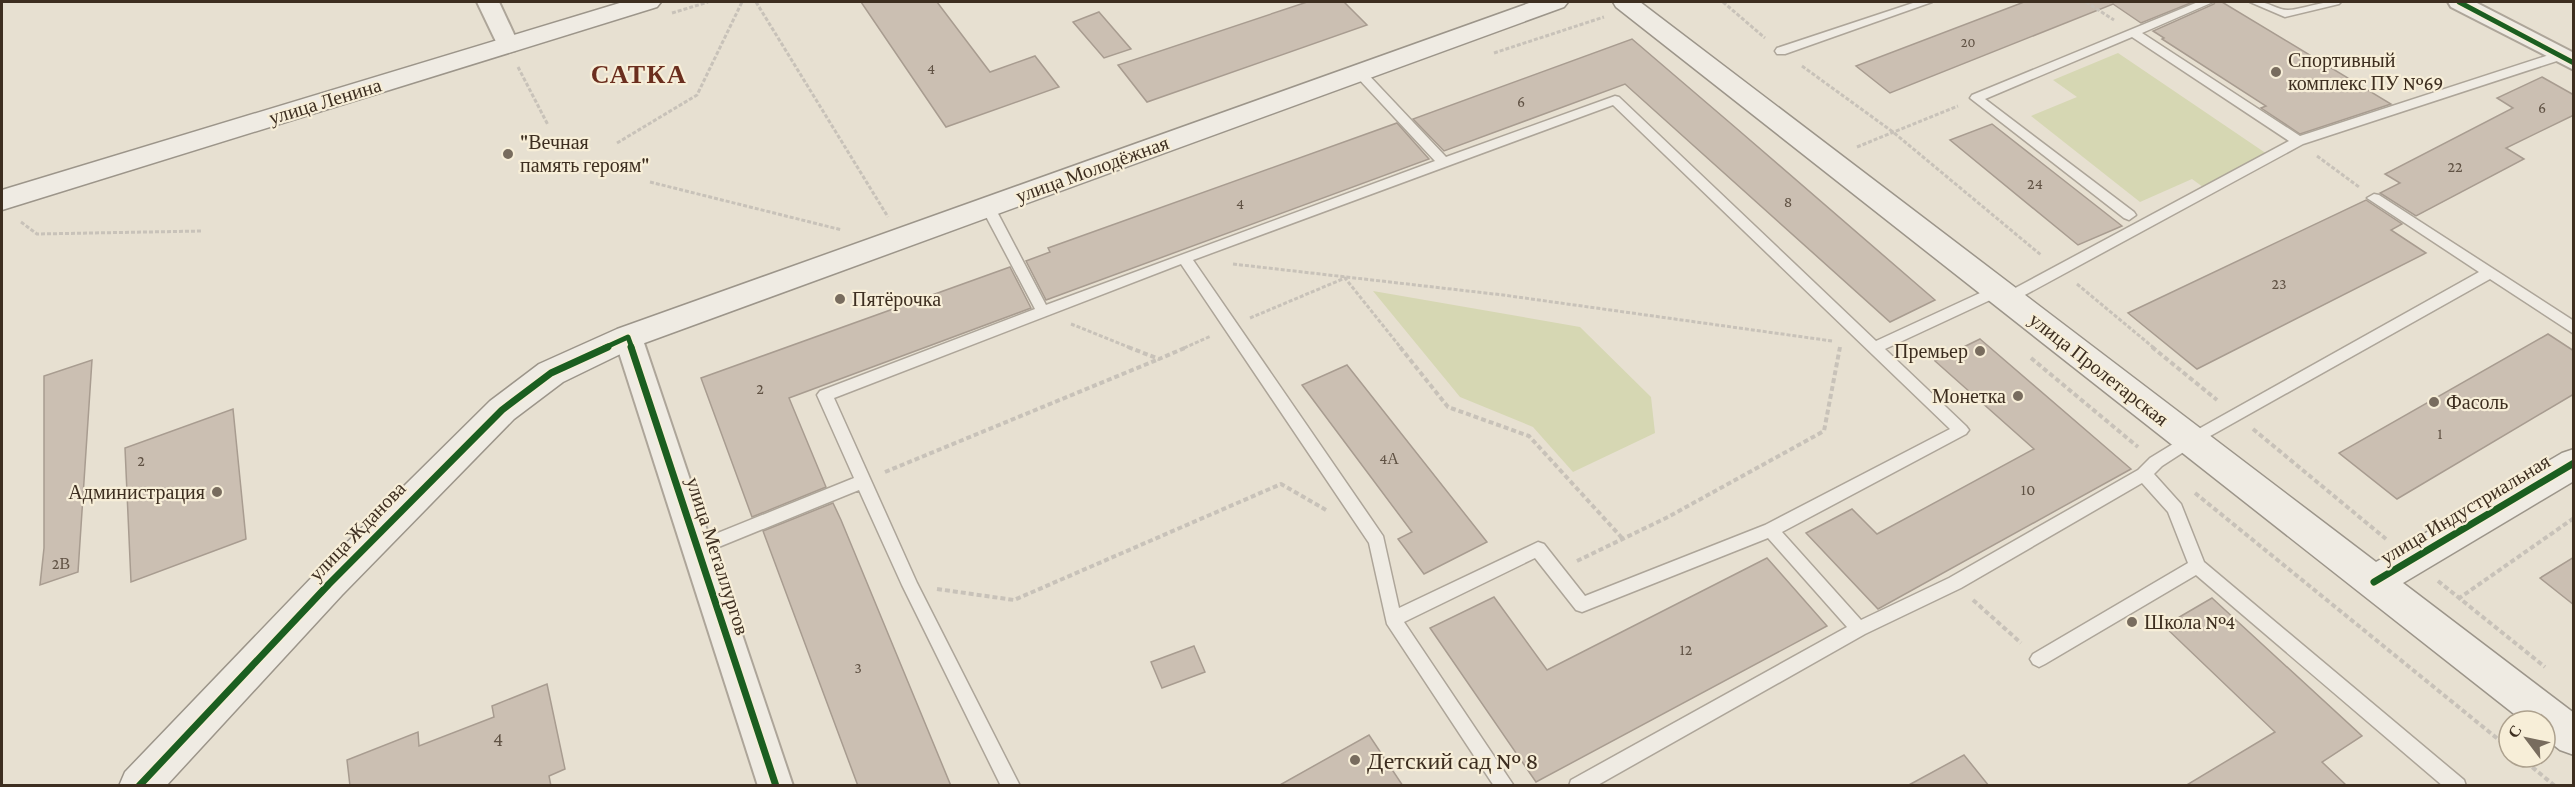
<svg xmlns="http://www.w3.org/2000/svg" width="2575" height="787" viewBox="0 0 2575 787" font-family="'Crimson Pro',serif">
	<style>
		.green { fill: #d6d7b3 }
		.building { fill: #cbbfb2; stroke: #a89c90; stroke-width: 1.5 }
		.lines { fill: none; stroke-linecap: round; stroke-linejoin: round }
		.lane-casing { stroke: #ada599; stroke-width: 3 }
		.street-casing { stroke: #ada599; stroke-width: 4 }
		.secondary-casing { stroke: #9c958a; stroke-width: 3 }
		.path-far1 { stroke: #c8c2b9; stroke-width: 3; stroke-dasharray: 4 2; stroke-linecap: butt }
		.path { stroke: #c8c2b9; stroke-width: 4; stroke-dasharray: 5 3; stroke-linecap: butt }
		.lane { fill: #efebe3; fill-rule: evenodd }
		.street { fill: #efebe3; fill-rule: evenodd }
		.secondary { fill: #efebe3; fill-rule: evenodd }
		.cycleway-far1-casing { stroke: #f7eed8; stroke-width: 8 }
		.cycleway-casing { stroke: #f7eed8; stroke-width: 10 }
		.cycleway-far1 { stroke: #1b5e20; stroke-width: 5 }
		.cycleway { stroke: #1b5e20; stroke-width: 7 }
		.poi-dot { fill: #786c5e; stroke: #f7eed8; stroke-width: 2 }
		.labels { text-anchor: middle; dominant-baseline: central; stroke-width: 4.5; stroke-linejoin: round; paint-order: stroke }
		.far-number-label { font-size: 14px; fill: #605244 }
		.number-label { font-size: 16px; fill: #605244 }
		.poi-label { font-size: 20px; fill: #3d2e20; stroke: #f7eed8; text-anchor: start }
		.street-label { font-size: 20px; fill: #3d2e20; stroke: #f7eed8 }
		.near-number-label { font-size: 20px; fill: #605244 }
		.near-poi-label { font-size: 24px; fill: #3d2e20; stroke: #f7eed8; text-anchor: start }
		.district-label { font-size: 26px; font-weight: bold; letter-spacing: 1.5px; fill: #6b2e1e; stroke: #f7eed8 }
	</style>
	<rect width="100%" height="100%" fill="#e7e0d1"/>
	<g class="green">
		<polygon points="2118,53 2270,156 2203,187 2192,179 2140,202 2031,116 2077,97 2053,80"/>
		<polygon points="1373,291 1580,327 1651,397 1655,433 1573,472 1533,427 1460,397"/>
	</g>
	<g class="building">
		<polygon points="861,2 937,2 990,72 1035,56 1059,87 946,127"/>
		<polygon points="1307,2 1344,2 1367,25 1147,102 1118,65"/>
		<polygon points="2024,2 2193,2 2141,23 2113,4 1890,93 1856,66"/>
		<polygon points="2215,2 2222,2 2391,104 2300,134 2261,108 2266,106 2162,39 2164,38 2153,31 2214,4"/>
		<polygon points="1099,12 1131,49 1104,58 1073,22"/>
		<polygon points="1632,39 1736,128 1935,300 1890,322 1625,84 1444,151 1413,119"/>
		<polygon points="2542,77 2574,95 2574,115 2506,148 2524,159 2416,216 2380,193 2400,183 2385,174 2513,108 2497,98"/>
		<polygon points="1397,123 1429,159 1046,300 1026,261 1050,252 1048,248"/>
		<polygon points="1992,124 2122,226 2078,245 1950,140"/>
		<polygon points="2366,200 2402,224 2391,230 2426,253 2197,369 2128,313"/>
		<polygon points="1010,267 1031,308 789,398 826,487 752,517 701,378"/>
		<polygon points="2548,334 2574,351 2574,394 2397,499 2339,453"/>
		<polygon points="1980,339 2131,469 1878,609 1806,533 1852,509 1877,534 2034,449 1935,361"/>
		<polygon points="92,360 78,572 40,585 44,548 44,376"/>
		<polygon points="1347,365 1487,542 1424,574 1398,539 1412,532 1302,385"/>
		<polygon points="233,409 246,539 131,582 125,448"/>
		<polygon points="833,503 841,520 951,786 858,786 763,531"/>
		<polygon points="2574,557 2574,605 2540,578"/>
		<polygon points="1767,558 1827,626 1536,782 1430,628 1494,597 1547,670"/>
		<polygon points="2212,598 2362,736 2322,762 2347,786 2185,786 2275,732 2164,626"/>
		<polygon points="1194,646 1205,672 1162,688 1151,662"/>
		<polygon points="547,684 565,769 549,776 551,786 350,786 347,760 418,732 419,746 494,717 492,706"/>
		<polygon points="1369,735 1403,786 1278,786"/>
		<polygon points="1964,755 1989,786 1907,786"/>
	</g>
	<g class="lines">
		<g class="lane-casing">
			<g id="lane">
				<polygon points="1916,2 1932,2 1785,54 1777,54 1775,51 1777,48"/>
				<path d="M 2198,2 L 2213,2 L 2142,33 L 2300,136 L 2555,53 L 2563,53 L 2565,56 L 2563,59 L 2303,144 L 2012,302 L 2002,302 L 2001,295 L 1885,349 L 1966,426 L 1969,430 L 1966,434 L 1782,532 L 1861,620 L 1949,578 L 2138,470 L 2150,458 L 2186,436 L 2479,272 L 2367,198 L 2374,194 L 2379,195 L 2574,321 L 2574,334 L 2490,279 L 2196,444 L 2162,466 L 2154,474 L 2181,504 L 2204,562 L 2464,780 L 2466,786 L 2443,786 L 2196,575 L 2045,664 L 2039,667 L 2033,664 L 2030,659 L 2033,654 L 2188,563 L 2168,512 L 2142,483 L 1961,588 L 1865,634 L 1596,786 L 1569,786 L 1571,780 L 1847,627 L 1768,538 L 1582,612 L 1576,610 L 1535,558 L 1404,622 L 1514,786 L 1494,786 L 1387,624 L 1369,543 L 1181,264 L 834,398 L 917,583 L 1020,786 L 1001,786 L 902,585 L 859,490 L 699,555 L 693,553 L 691,548 L 693,543 L 854,478 L 817,395 L 820,391 L 1035,309 L 981,207 L 983,204 L 993,204 L 1046,305 L 1435,161 L 1355,75 L 1355,69 L 1363,69 L 1446,157 L 1615,96 L 1619,97 L 1876,341 L 1993,287 L 2003,287 L 2004,294 L 2289,141 L 2132,37 L 1985,99 L 2134,212 L 2136,215 L 2129,220 L 2124,218 L 1970,98 L 1972,95 ZM 1613,105 L 1950,429 L 1765,525 L 1585,596 L 1544,544 L 1538,542 L 1399,608 L 1383,536 L 1193,260 Z"/>
				<path d="M 2250,2 C 2268,0 2276,10 2288,10 C 2306,9 2322,0 2341,2 L 2339,4 L 2285,17 Z"/>
			</g>
		</g>
		<g class="street-casing">
			<g id="street">
				<polygon points="477,2 499,2 519,45 516,50 508,52 500,50"/>
				<polygon points="2448,2 2475,2 2574,53 2574,70 2451,7"/>
				<polygon points="628,327 638,330 642,337 793,786 758,786 614,337 618,330"/>
			</g>
		</g>
		<g class="secondary-casing">
			<g id="secondary">
				<polygon points="623,2 661,2 657,7 2,210 2,190"/>
				<polygon points="1532,2 1568,2 1564,7 639,345 563,382 514,419 342,595 166,786 119,786 125,772 316,573 490,401 539,364 617,329"/>
				<polygon points="1613,2 1640,2 2376,562 2562,453 2574,449 2574,481 2403,583 2574,713 2574,755 2560,750 2545,738 2545,721 2523,721 1616,7"/>
			</g>
		</g>
		<g class="path-far1">
			<polyline points="756,2 888,217"/>
			<polyline points="1723,2 1765,38"/>
			<polyline points="2086,2 2114,20"/>
			<polyline points="672,13 708,2"/>
			<polyline points="1494,53 1604,17"/>
			<polyline points="1802,66 1893,132 2041,255"/>
			<polyline points="518,67 548,125"/>
			<polyline points="617,143 697,95 742,2"/>
			<polyline points="1857,147 1958,106"/>
			<polyline points="2317,156 2359,187"/>
			<polyline points="650,182 842,230"/>
			<polyline points="21,222 37,234 202,231"/>
			<polyline points="1233,264 1503,295 1832,341"/>
			<polyline points="2077,284 2154,348"/>
			<polyline points="1250,318 1345,278 1401,348"/>
			<polyline points="1071,324 1131,348"/>
			<polyline points="1184,348 1211,336"/>
		</g>
		<g class="path">
			<polyline points="1128,347 1159,359 1187,347"/>
			<polyline points="1400,347 1448,407 1529,436 1623,539"/>
			<polyline points="2152,347 2217,400"/>
			<polyline points="2031,358 2138,447"/>
			<polyline points="2253,429 2386,539"/>
			<polyline points="885,472 1159,359"/>
			<polyline points="2195,493 2509,748"/>
			<polyline points="1577,561 1668,517 1824,431 1840,347"/>
			<polyline points="2438,581 2545,667"/>
			<polyline points="937,589 1014,600 1281,484 1326,510"/>
			<polyline points="2458,599 2574,518"/>
			<polyline points="1973,600 2021,643"/>
			<polyline points="2520,757 2555,786"/>
		</g>
		<use href="#lane" class="lane"/>
		<use href="#street" class="street"/>
		<use href="#secondary" class="secondary"/>
		<g class="cycleway-far1-casing">
			<g id="cycleway-far1">
				<polyline points="2459,2 2574,63"/>
				<polyline points="604,348 628,337 632,348"/>
			</g>
		</g>
		<g class="cycleway-casing">
			<g id="cycleway">
				<polyline points="631,347 776,786"/>
				<polyline points="2374,582 2574,463"/>
				<polyline points="139,786 329,584 502,410 551,373 608,347"/>
			</g>
		</g>
		<use href="#cycleway-far1" class="cycleway-far1"/>
		<use href="#cycleway" class="cycleway"/>
	</g>
	<g class="poi-dot">
		<circle cx="2276" cy="72" r="6"/>
		<circle cx="508" cy="154" r="6"/>
		<circle cx="840" cy="299" r="6"/>
		<circle cx="1980" cy="351" r="6"/>
		<circle cx="2018" cy="396" r="6"/>
		<circle cx="2434" cy="402" r="6"/>
		<circle cx="217" cy="492" r="6"/>
		<circle cx="2132" cy="622" r="6"/>
		<circle cx="1355" cy="760" r="6"/>
	</g>
	<g class="labels">
		<g class="far-number-label">
			<text x="1968" y="42">20</text>
		</g>
		<g class="number-label">
			<text x="931" y="68">4</text>
			<text x="1521" y="101">6</text>
			<text x="2542" y="107">6</text>
			<text x="2455" y="166">22</text>
			<text x="2035" y="183">24</text>
			<text x="1788" y="201">8</text>
			<text x="1240" y="203">4</text>
			<text x="2279" y="283">23</text>
			<text x="760" y="388">2</text>
			<text x="2440" y="433">1</text>
			<text x="1389" y="458">4А</text>
			<text x="141" y="460">2</text>
			<text x="2028" y="489">10</text>
			<text x="61" y="563">2В</text>
			<text x="1686" y="649">12</text>
			<text x="858" y="667">3</text>
		</g>
		<g class="poi-label">
			<text x="2288" y="60">Спортивный<tspan x="2288" dy="23">комплекс ПУ №69</tspan></text>
			<text x="520" y="142">"Вечная<tspan x="520" dy="23">память героям"</tspan></text>
			<text x="852" y="299">Пятёрочка</text>
			<text x="1968" y="351" text-anchor="end">Премьер</text>
			<text x="2006" y="396" text-anchor="end">Монетка</text>
			<text x="2446" y="402">Фасоль</text>
			<text x="205" y="492" text-anchor="end">Администрация</text>
			<text x="2144" y="622">Школа №4</text>
		</g>
		<g class="street-label">
			<text transform="translate(325 101) rotate(-17)">улица Ленина</text>
			<text transform="translate(1092 169) rotate(-20)">улица Молодёжная</text>
			<text transform="translate(2099 369) rotate(38)">улица Пролетарская</text>
			<text transform="translate(2465 509) rotate(-31)">улица Индустриальная</text>
			<text transform="translate(357 531) rotate(-46)">улица Жданова</text>
			<text transform="translate(718 556) rotate(72)">улица Металлургов</text>
		</g>
		<g class="near-number-label">
			<text x="498" y="739">4</text>
		</g>
		<g class="near-poi-label">
			<text x="1367" y="760">Детский сад № 8</text>
		</g>
		<g class="district-label">
			<text x="639" y="74">САТКА</text>
		</g>
	</g>
	<rect width="2575" height="787" fill="none" stroke="#3d2e20" stroke-width="6"/>
	<g transform="translate(2527 739) rotate(302)"><circle r="28" fill="#f7eed8" stroke="#ada18e" stroke-width="1.5"/>
	<path d="M0-4.5L10 22L0 15L-10 22Z" fill="#786c5e"/>
	<text y="-9" font-size="16" font-weight="bold" text-anchor="middle" fill="#3d2e20">С</text>
	</g>
</svg>
